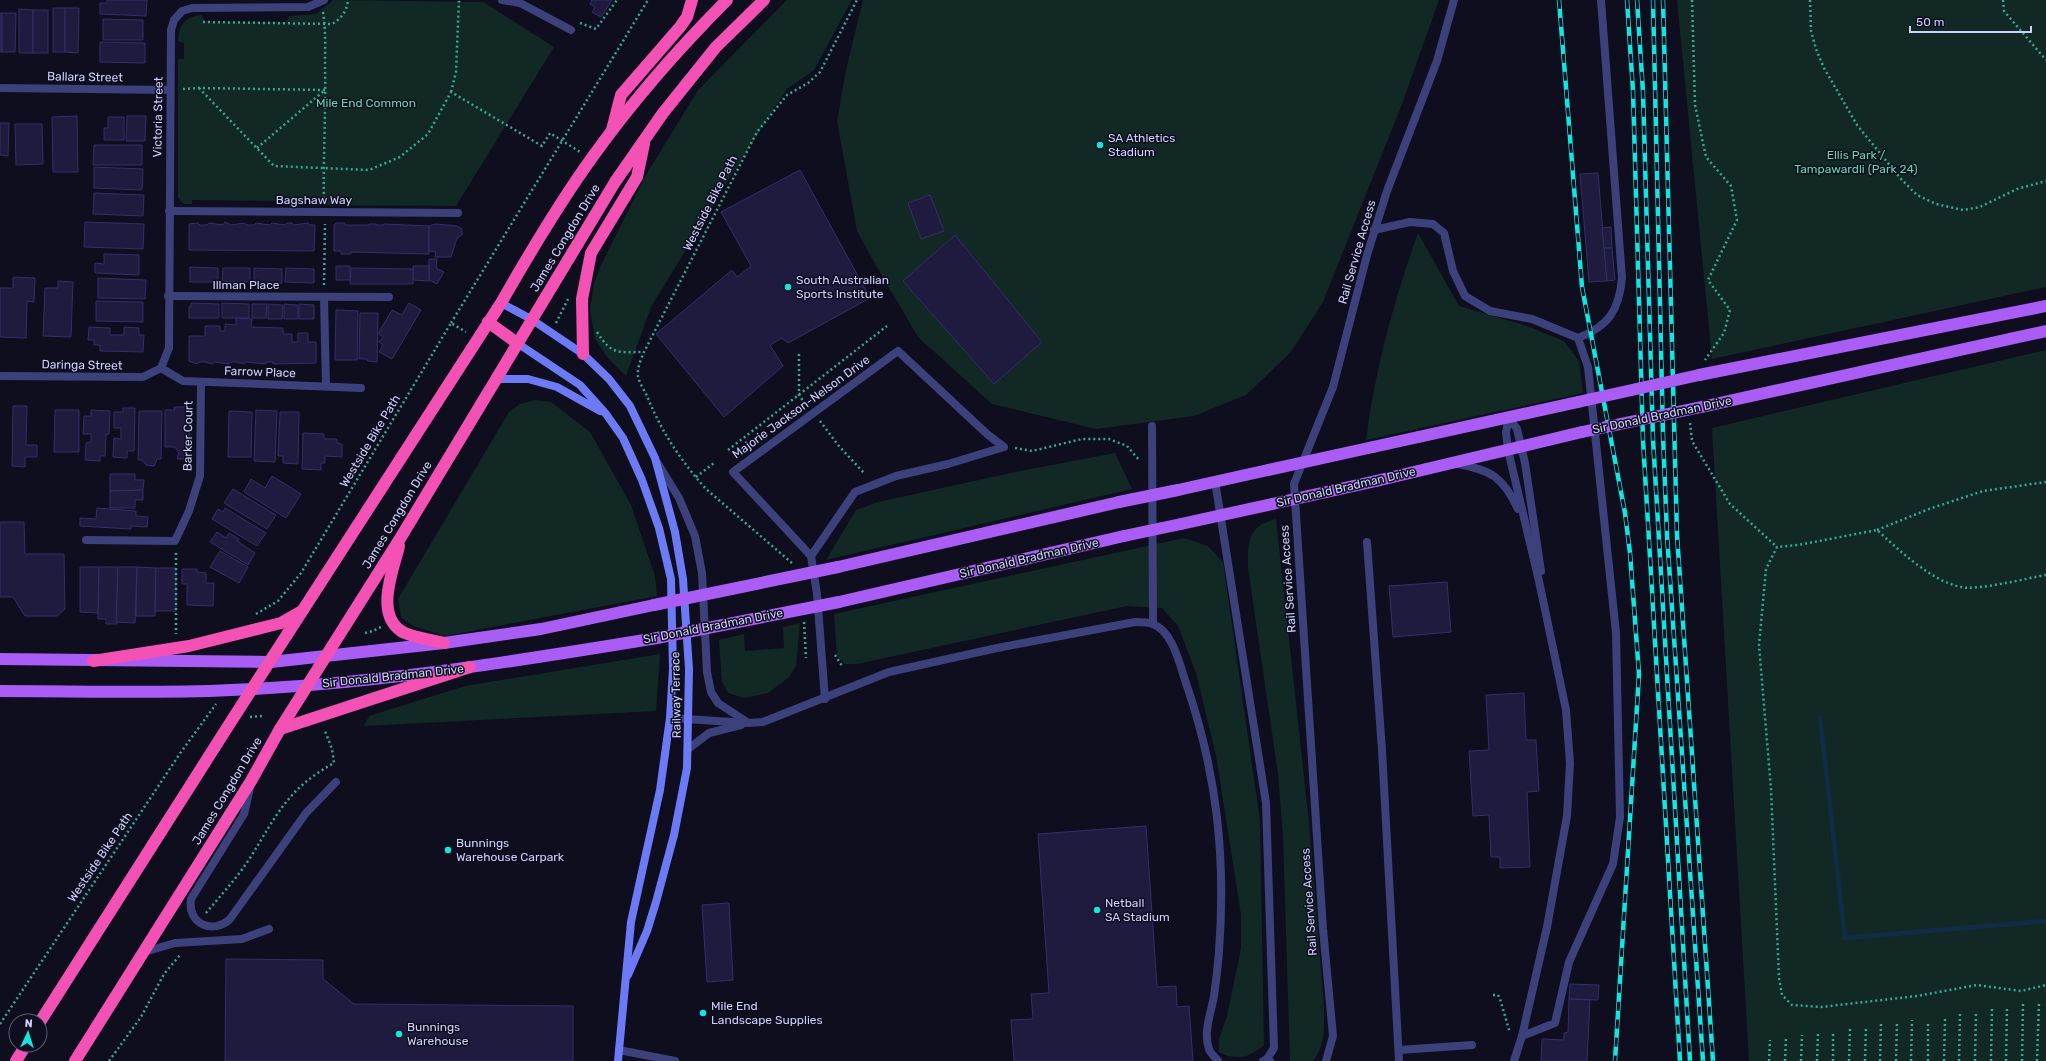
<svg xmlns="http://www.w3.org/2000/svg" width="2046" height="1061" viewBox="0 0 2046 1061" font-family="Rubik,sans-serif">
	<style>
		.green { fill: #112824 }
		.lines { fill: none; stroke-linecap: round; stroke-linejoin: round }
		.stream { stroke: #112c44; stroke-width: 5 }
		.building { fill: #1e1b3e; stroke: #332f69 }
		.path { stroke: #35a994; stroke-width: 2.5; stroke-dasharray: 2 3; stroke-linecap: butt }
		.lane { stroke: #3c417b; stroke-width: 8 }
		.street { stroke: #3c417b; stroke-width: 8 }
		.secondary { stroke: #6c7af6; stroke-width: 8 }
		.primary { stroke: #a95df5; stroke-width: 12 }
		.highway { stroke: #f451b4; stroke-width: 12 }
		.rail-casing { stroke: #0fe8e2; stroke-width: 4.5 }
		.rail { stroke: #0e0e1f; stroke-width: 3; stroke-dasharray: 9; stroke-linecap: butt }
		.primary-bridge { stroke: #a95df5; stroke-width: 12 }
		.poi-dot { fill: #0fe8e2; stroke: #0e0e1f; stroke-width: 1.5 }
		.labels { text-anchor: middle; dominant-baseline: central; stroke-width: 3; stroke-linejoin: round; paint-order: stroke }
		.street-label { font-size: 12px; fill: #cecffc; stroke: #0e0e1f }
		.park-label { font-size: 12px; fill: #60d7aa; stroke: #0e0e1f }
		.poi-label { font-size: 12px; fill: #cecffc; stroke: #0e0e1f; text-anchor: start }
	</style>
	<rect width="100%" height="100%" fill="#0e0e1f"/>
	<g class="green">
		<path d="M 333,0 L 483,2 L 554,47 L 456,206 L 277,205 L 277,201 L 192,200 L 192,204 L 184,204 L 178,198 L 178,59 L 184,59 L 184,43 L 178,41 C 179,25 185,16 202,15 L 204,21 L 287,22 L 289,16 L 316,14 Z"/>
		<polygon points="787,0 852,0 814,70 787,89 731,176 651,307 626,376 607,357 595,339 590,310 594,283 603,261 646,175 698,90"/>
		<polygon points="863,0 1439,0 1402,104 1323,302 1291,352 1246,395 1194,416 1096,429 992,404 918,337 874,262 857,231 837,121 846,70"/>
		<polygon points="1677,0 2046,0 2046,287 1712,359"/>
		<path d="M 1418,233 L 1459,306 L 1527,326 L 1564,341 L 1579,361 L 1583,393 L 1366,440 C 1375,369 1394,300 1418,233 Z"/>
		<polygon points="2046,350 2046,1061 1749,1061 1712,428"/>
		<polygon points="535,400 551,402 590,432 631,505 655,576 657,596 445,636 413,626 401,617 398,599 509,412 520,404"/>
		<polygon points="1115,453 1132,489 826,560 856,510 878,502 1020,471"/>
		<path d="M 1276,519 L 1309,823 L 1324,1006 C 1324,1026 1326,1045 1313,1061 L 1290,1061 L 1283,836 L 1278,774 L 1248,568 C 1248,542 1247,526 1276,519 Z"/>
		<path d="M 1184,538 L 1208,546 L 1223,562 L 1260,820 L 1264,1045 C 1250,1058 1235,1061 1219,1052 L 1219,1039 L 1227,1016 L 1241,948 L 1241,915 L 1216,755 L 1196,673 L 1178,626 L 1162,608 L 1127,606 L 857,664 L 845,664 L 837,656 L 834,614 Z"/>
		<polygon points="800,623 796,666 788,678 768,693 744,698 728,693 722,682 719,640 744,634 745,651 784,648 783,627"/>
		<polygon points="660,654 656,711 364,726 369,716 465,686"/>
	</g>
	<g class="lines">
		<polyline class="stream" points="1820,718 1845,938 2046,921"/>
	</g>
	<g class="building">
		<polygon points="107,0 147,0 146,16 100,14 100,3 107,3"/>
		<polygon points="592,0 612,0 601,17 592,12 595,7 590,4"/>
		<rect x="53" y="8" width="12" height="44"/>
		<polygon points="65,8 79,8 78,53 65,52"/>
		<polygon points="19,9 33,10 33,53 19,53"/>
		<rect x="33" y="10" width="15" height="43"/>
		<rect x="0" y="13" width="2" height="39"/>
		<polygon points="2,13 16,13 15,52 2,52"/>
		<polygon points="103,19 143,20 143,40 103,40"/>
		<polygon points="100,42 145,43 145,63 100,62"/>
		<polygon points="77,116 78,172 53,172 52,117"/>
		<polygon points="127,116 146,116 145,141 126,141"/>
		<polygon points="108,117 124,117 124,140 104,140 104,128 108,128"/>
		<polygon points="0,123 9,123 8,156 0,155"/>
		<polygon points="15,124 42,124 43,164 16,165"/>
		<polygon points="94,145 142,145 142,165 93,165"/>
		<polygon points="94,167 143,169 142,190 94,188"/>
		<polygon points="800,170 870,298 788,343 782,338 770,345 783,366 724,417 656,334 732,270 737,277 751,266 721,212"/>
		<polygon points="1598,173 1607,281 1589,282 1580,174"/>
		<polygon points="94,193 144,195 143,216 93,214"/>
		<polygon points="930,195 944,231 921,239 908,203"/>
		<polygon points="85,222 144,224 143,249 84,247"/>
		<polygon points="225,222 231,225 244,223 247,225 254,225 256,223 270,225 272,223 285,225 287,223 292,223 294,225 308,223 310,225 315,225 314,251 189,250 189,224 198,223 200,225 207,225 209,223 223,225"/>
		<polygon points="336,223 345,223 345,225 369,225 369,224 376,224 376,225 383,225 384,224 429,226 429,254 351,252 351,254 341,254 341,251 334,251 334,225"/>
		<polygon points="436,224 457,226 462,229 462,235 457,238 451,257 435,257 436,252 429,251 429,226"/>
		<polygon points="1611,227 1612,248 1604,248 1602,228"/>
		<polygon points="955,235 1042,342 994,384 903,281"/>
		<polygon points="1604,248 1612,248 1615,280 1607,281"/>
		<polygon points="104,254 139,255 139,275 95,273 95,263 104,264"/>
		<polygon points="429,259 437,259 436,268 444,272 437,284 429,280"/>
		<rect x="336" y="266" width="14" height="14"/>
		<polygon points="413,266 429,266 429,281 413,280"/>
		<polygon points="190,267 218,268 218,282 190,282"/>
		<polygon points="223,268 250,268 250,282 222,282"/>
		<polygon points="254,268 282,269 282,283 254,282"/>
		<polygon points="286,268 314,269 314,283 285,282"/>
		<polygon points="351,268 413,269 413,284 350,284"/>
		<polygon points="13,277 35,278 34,302 27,301 26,338 0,337 0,288 13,288"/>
		<polygon points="98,278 146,280 145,299 98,298"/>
		<polygon points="58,281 73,282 71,337 43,336 45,288 58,288"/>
		<polygon points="96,301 143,302 143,322 96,321"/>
		<polygon points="191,303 219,304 219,318 189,318 189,307 191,307"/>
		<polygon points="222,303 249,304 249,318 222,318"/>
		<polygon points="409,303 421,310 392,359 379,352 383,345 379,342 383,337 379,334 379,332 392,310 402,315"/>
		<polygon points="252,304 267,304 266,318 252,318"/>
		<polygon points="268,304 283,305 282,319 268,319"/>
		<polygon points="284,304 298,305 298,319 284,319"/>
		<polygon points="299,304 314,305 314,319 299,319"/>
		<polygon points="336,310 358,311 357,360 335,360"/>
		<polygon points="360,313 378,313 377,362 367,361 367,359 359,359"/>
		<polygon points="236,318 252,319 251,327 283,328 283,334 292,334 292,342 298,342 298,333 308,333 308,342 316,342 316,363 273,364 273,362 266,362 266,364 246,362 244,364 237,362 231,362 228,364 215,362 212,364 206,362 199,362 197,364 189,361 189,336 205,336 205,326 220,326 220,331 225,331 225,324 236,325"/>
		<polygon points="89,327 110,328 110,335 124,335 124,327 139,328 139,335 144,335 143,352 100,351 100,345 94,345 94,340 88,340"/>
		<polygon points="13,406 27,406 26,445 37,445 37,457 25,457 25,467 12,466"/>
		<polygon points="174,407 190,407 190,459 177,459 179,453 175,447 165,447 165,410 175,410"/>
		<polygon points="123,408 135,408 134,451 127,451 127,458 113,457 114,438 121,439 121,428 114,428 114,412 123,412"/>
		<polygon points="55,410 79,410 79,452 54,452"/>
		<polygon points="91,410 110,411 109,434 106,434 105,456 100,456 100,461 85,460 86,443 91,442 91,434 83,434 84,416 91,416"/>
		<polygon points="256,410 277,411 275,462 254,461"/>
		<polygon points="139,411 162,411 161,459 157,459 154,466 146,465 142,460 138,460"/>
		<polygon points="229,411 252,412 251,457 228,457"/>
		<polygon points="280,412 299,412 298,464 283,463 283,456 278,456"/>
		<polygon points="303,433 324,434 324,439 337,439 337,443 342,444 342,457 325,456 325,463 321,463 321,470 302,469"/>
		<polygon points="110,474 135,474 135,480 144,480 143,490 110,491"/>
		<polygon points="272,476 301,494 286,518 244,492 251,479 265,488"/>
		<polygon points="233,489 276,515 267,529 224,503"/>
		<polygon points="143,490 143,500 135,500 135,508 110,508 110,491"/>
		<polygon points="97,508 136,511 136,516 148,517 147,527 131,526 131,529 80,526 80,518 96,519"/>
		<polygon points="225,508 266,533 257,546 212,519 218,509 223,512"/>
		<polygon points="0,522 24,522 25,554 64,554 65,609 57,616 25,616 13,597 0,597"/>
		<polygon points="217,532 226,538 229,533 239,539 237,541 255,553 248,565 210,542"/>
		<polygon points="220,551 248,567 239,583 210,567"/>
		<polygon points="80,567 99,567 98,613 80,612"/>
		<polygon points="99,567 118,567 117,624 106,624 106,619 98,619"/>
		<polygon points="118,567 137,567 135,623 116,622"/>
		<polygon points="137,567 156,568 155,616 136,616"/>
		<polygon points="156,568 176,568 176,611 155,611"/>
		<polygon points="182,569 197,569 197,572 206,573 206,583 214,583 213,606 187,605 187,584 182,584"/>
		<polygon points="1447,582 1451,632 1393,637 1389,586"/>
		<polygon points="1524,693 1526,740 1536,740 1539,791 1527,792 1530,867 1500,868 1500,857 1491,857 1489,815 1473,816 1469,751 1489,750 1486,695"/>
		<polygon points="1146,826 1157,987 1176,986 1177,1007 1189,1006 1193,1061 1014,1061 1011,1020 1033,1019 1031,994 1049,993 1038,834"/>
		<polygon points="729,903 733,980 707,982 702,905"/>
		<polygon points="226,959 323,960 323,979 354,1004 573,1006 573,1061 225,1061"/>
		<polygon points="1570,984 1599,985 1598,1000 1569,999"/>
		<polygon points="1569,999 1590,1000 1587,1061 1541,1061 1542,1039 1564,1040 1564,1033 1568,1032"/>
	</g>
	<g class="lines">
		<g class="path">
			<polyline points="1692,0 1695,105 1706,157 1731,186 1737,220 1708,280 1730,310 1724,333 1705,360"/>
			<polyline points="1810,0 1811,31 1816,49 1824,68 1857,125 1901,179 1917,195 1936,204 1963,210 1980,207 2017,189 2046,181"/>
			<polyline points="2003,0 2004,11 2046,60"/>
			<path d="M 323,12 C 326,30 325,48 325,67 C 326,111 323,156 324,201"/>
			<path d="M 203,22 L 332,24 C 341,19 347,11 348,0"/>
			<polyline points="580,23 596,29 617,0"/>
			<polyline points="199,88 274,166 369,170 400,157 428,134 451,92 542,146 550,133 580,152"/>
			<polyline points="183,89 199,88 325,90"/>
			<polyline points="451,92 456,72 459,0"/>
			<polyline points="257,148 325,90"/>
			<polyline points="324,285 325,224"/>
			<polyline points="451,323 648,0"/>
			<polyline points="556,323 568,299"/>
			<path d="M 597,332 C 612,356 619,352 644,352"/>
			<polyline points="799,354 799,395 806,405"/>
			<polyline points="820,421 838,445 864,473"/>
			<polyline points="1690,423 1692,441 1730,504 1777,547"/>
			<polyline points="1015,448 1032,451 1082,439 1109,439 1127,446 1140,461"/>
			<polyline points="728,450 887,326"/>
			<polyline points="696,477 714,463"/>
			<polyline points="1877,530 1929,509 1983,491 2046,482"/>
			<polyline points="176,553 176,634"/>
			<path d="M 792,563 L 706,489 C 681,461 661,431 647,396 C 644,390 639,382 638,376 C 637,368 641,359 644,352 L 757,132 L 787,95 L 808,83 L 820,72 L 857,0"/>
			<path d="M 2046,575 C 2028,578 1976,591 1961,587 C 1931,581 1899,550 1877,530 L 1798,545 L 1777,547 L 1766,569 L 1759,645 L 1771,789 L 1779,978 L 1782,995 L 1792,1005 L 1821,1007 L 1917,996 L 1977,985 L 2021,991 L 2046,985"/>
			<polyline points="256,614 278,601 301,573 451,323 466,332"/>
			<polyline points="804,622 806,658"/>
			<polyline points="365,633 373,631 381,627"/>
			<polyline points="835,655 842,666"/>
			<polyline points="250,717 263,716"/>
			<path d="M 206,913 C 221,895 237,878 250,858 C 277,815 287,789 334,763 L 332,749 L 325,731"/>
			<polyline points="1493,995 1498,995 1500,999 1510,1033"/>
			<polyline points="0,1024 181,752 216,704"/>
			<polyline points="109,1061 141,1017 164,974 180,955"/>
			<polyline points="1769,1061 1770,1040"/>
			<polyline points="1785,1061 1786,1038"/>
			<polyline points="1801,1061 1802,1035"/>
			<polyline points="1817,1061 1818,1033"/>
			<polyline points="1833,1061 1833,1031"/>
			<polyline points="1849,1061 1850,1029"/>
			<polyline points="1865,1061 1866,1026"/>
			<polyline points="1880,1061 1881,1024"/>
			<polyline points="1896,1061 1897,1022"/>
			<polyline points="1911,1061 1912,1020"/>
			<polyline points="1928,1061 1928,1021"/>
			<polyline points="1944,1061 1945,1019"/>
			<polyline points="1959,1061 1960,1013"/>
			<polyline points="1975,1061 1976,1011"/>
			<polyline points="1991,1061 1992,1008"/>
			<polyline points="2006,1061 2007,1006"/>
			<polyline points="2022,1061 2023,1004"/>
			<polyline points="2037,1061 2039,1002"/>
		</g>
		<g class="lane">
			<polyline points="1374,230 1410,222 1433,224 1444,233 1453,271 1465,296 1490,311 1532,319 1578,338 1588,367 1616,633 1620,817 1613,864 1569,962 1555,1023 1522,1036"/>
			<path d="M 1578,338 C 1609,326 1619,310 1622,278 L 1601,0"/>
			<polyline points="1509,417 1506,432 1508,450 1539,581 1566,710 1570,763 1567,816 1547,927 1522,1036 1514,1061"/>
			<polyline points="1509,417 1517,429 1525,463 1541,571"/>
			<polyline points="1152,426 1153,624"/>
			<polyline points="657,462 679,498 695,536 702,573 707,672 711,692 718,703 747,722"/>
			<path d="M 1458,464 C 1491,470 1503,477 1518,509"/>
			<polyline points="1215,481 1266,803 1274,1048 1267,1059 1263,1061"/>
			<polyline points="1367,542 1382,750 1399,1061"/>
			<polyline points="811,556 855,492 896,476 948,464 1004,447 987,434 898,351 733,472 811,556 817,594 825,699"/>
			<path d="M 670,718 L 748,723 L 763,722 L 889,672 L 997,648 L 1135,622 C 1140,622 1148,622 1153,624 C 1174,632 1180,667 1187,686 C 1217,774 1226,858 1219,951 C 1218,966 1216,981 1214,996 C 1211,1013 1203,1032 1209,1049 C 1210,1053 1215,1057 1218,1061"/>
			<polyline points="688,749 709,733 741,725"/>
			<path d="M 250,788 L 244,814 L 191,899 C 187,924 213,935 230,919 L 306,813 L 336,782"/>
			<polyline points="144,952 175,943 242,939 269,929"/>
			<polyline points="619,1050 675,1061"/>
			<polyline points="1399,1050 1472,1045"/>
			<polyline points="1326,1061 1333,1036 1323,929 1294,484 1333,387 1367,255 1387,191 1437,61 1454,0"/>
		</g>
		<g class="street">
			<polyline points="502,0 520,3 571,30"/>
			<polyline points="0,88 170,90"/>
			<polyline points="169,211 458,213"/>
			<polyline points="168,296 389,297"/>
			<polyline points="324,297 326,386"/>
			<polyline points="161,368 183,381 361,388"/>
			<polyline points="0,376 143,377 161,368 169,348 171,30 174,20 182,11 192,8 308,7 324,0"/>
			<polyline points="86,540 175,541 189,511 200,476 201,382"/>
			<polyline points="1267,1059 1270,1061"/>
		</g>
		<g class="secondary">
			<polyline points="501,303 531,319 583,354 609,379 630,406 655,458 675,532 683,579 689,669 687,768 674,835 656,902 647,931 628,975"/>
			<polyline points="517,343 580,385 606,414 623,438 642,480 659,528 671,579 673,669 670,718 660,790 631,922 618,1061"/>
			<polyline points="496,379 528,379 557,387 600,411"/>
		</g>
		<g class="primary">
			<polyline points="1699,375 2046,306"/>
			<polyline points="1706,406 2046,331"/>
			<polyline points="1373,447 1578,402"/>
			<polyline points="1376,481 1582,432"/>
			<polyline points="1178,490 1268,470"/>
			<polyline points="1181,524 1272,504"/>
			<polyline points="838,567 1119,502"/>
			<polyline points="839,602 1124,536"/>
			<polyline points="0,659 271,662 444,643 541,629 654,605"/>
			<path d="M 0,691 C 84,691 169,694 252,689 C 388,682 523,660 657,638"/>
		</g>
		<g class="highway">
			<polyline points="612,130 621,95 680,27 687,17 692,0"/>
			<polyline points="488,322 517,343"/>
			<polyline points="583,354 582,299 591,253 637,177 644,144"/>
			<path d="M 399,546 C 393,571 375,613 401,631 C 408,636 434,641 444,643"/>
			<polyline points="93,661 189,646 281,623 302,611"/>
			<polyline points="280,729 470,667"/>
			<path d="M 40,1022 L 232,720 L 501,303 C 529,254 558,205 591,159 C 631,103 678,49 727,0"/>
			<polyline points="16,1061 26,1045"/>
			<polyline points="75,1061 251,781 280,729 401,537 615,182 663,113 716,47 764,0"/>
		</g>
		<g class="rail-casing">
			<g id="rail">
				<polyline points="1559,0 1582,287 1625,513 1630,553 1639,674 1615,1061"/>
				<polyline points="1627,0 1633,91 1643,440 1680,1061"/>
				<polyline points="1637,0 1643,92 1653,439 1690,1061"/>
				<polyline points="1653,0 1663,435 1667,535 1703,1061"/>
				<polyline points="1663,0 1677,535 1713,1061"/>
			</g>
		</g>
		<use href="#rail" class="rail"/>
		<g class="primary-bridge">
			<polyline points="1578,402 1699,375"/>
			<polyline points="1582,432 1706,406"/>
			<polyline points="1268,470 1373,447"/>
			<polyline points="1119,502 1178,490"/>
			<polyline points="1272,504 1376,481"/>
			<polyline points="1124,536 1181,524"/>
			<polyline points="654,605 838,567"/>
			<polyline points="657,638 839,602"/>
		</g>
	</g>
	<g class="poi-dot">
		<circle cx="1100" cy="145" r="4"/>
		<circle cx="788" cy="287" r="4"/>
		<circle cx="448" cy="850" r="4"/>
		<circle cx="1097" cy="910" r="4"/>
		<circle cx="703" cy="1013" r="4"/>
		<circle cx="399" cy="1034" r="4"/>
	</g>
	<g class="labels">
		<g class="street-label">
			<text transform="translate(85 77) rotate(1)">Ballara Street</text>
			<text transform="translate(158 117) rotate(-89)">Victoria Street</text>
			<text x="314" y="200">Bagshaw Way</text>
			<text transform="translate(710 203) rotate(-63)">Westside Bike Path</text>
			<text transform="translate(565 238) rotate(-59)">James Congdon Drive</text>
			<text transform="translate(1357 252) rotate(-74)">Rail Service Access</text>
			<text x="246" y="285">Illman Place</text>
			<text transform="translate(82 365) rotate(1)">Daringa Street</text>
			<text transform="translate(260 372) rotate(2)">Farrow Place</text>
			<text transform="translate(801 407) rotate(-36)">Majorie Jackson-Nelson Drive</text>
			<text transform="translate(1662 415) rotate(-12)">Sir Donald Bradman Drive</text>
			<text transform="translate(188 436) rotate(-89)">Barker Court</text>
			<text transform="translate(370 441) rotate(-59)">Westside Bike Path</text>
			<text transform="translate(1346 487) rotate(-13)">Sir Donald Bradman Drive</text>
			<text transform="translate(397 515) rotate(-59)">James Congdon Drive</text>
			<text transform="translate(1029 558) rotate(-13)">Sir Donald Bradman Drive</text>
			<text transform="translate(1288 579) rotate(-94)">Rail Service Access</text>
			<text transform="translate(713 626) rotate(-11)">Sir Donald Bradman Drive</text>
			<text transform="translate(393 676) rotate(-6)">Sir Donald Bradman Drive</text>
			<text transform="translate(676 695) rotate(-91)">Railway Terrace</text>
			<text transform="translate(227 791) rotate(-59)">James Congdon Drive</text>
			<text transform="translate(100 857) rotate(-56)">Westside Bike Path</text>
			<text transform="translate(1309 902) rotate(-94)">Rail Service Access</text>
		</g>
		<g class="park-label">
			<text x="366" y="103">Mile End Common</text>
			<text x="1856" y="155">Ellis Park /<tspan x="1856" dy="14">Tampawardli (Park 24)</tspan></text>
		</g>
		<g class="poi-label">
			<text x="1108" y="138">SA Athletics<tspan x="1108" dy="14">Stadium</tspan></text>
			<text x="796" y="280">South Australian<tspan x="796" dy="14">Sports Institute</tspan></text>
			<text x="456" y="843">Bunnings<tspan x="456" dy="14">Warehouse Carpark</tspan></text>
			<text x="1105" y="903">Netball<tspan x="1105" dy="14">SA Stadium</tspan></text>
			<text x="711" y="1006">Mile End<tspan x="711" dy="14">Landscape Supplies</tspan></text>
			<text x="407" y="1027">Bunnings<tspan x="407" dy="14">Warehouse</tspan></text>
		</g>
	</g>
	<g transform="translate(28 1033) rotate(4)"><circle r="19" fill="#0e0e1f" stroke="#5b5b77"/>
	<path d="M0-3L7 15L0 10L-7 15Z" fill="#0fe8e2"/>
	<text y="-6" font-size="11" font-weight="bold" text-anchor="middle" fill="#cecffc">N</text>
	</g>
	<path d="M1910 26v6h121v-6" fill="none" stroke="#cecffc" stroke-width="2"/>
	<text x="1916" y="26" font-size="12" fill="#cecffc" stroke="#0e0e1f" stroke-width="3" paint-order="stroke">50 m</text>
</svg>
